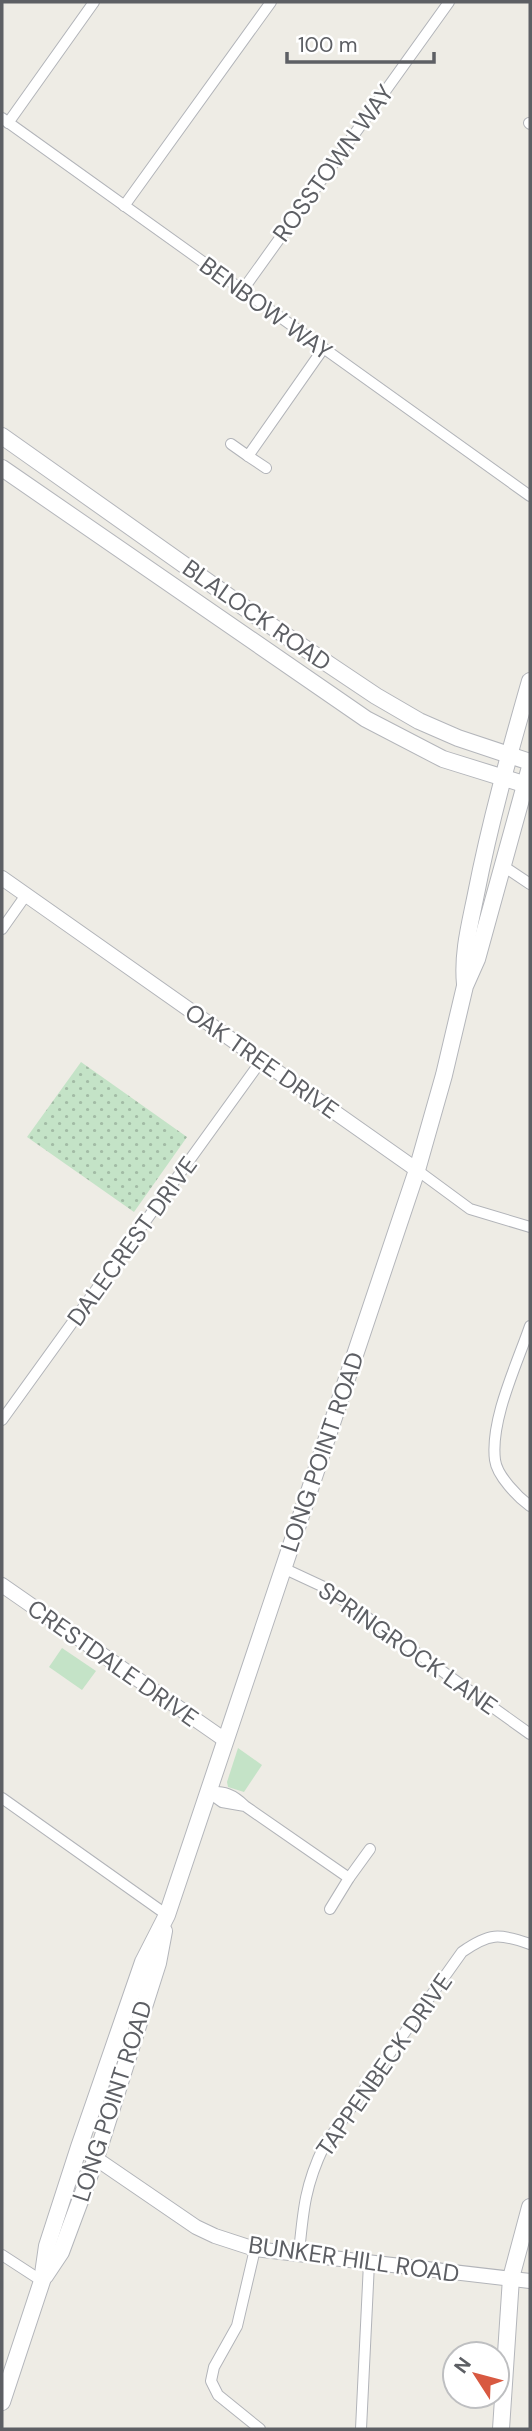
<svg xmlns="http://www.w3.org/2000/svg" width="532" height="2431" viewBox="0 0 532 2431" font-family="'DM Sans',sans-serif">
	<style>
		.grass { fill: url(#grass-dots) }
		.green { fill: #c4e3c7 }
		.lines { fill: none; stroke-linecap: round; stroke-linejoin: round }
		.minor-casing { stroke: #b2b4b9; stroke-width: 12 }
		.tertiary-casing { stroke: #b2b4b9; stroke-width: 16 }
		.secondary-casing { stroke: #b4b6bb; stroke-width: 18 }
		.minor { stroke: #fff; stroke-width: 10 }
		.tertiary { stroke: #fff; stroke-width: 14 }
		.secondary { stroke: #fff; stroke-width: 16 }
		.labels { text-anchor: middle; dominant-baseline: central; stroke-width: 5; stroke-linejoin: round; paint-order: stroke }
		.street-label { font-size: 24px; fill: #5d5f64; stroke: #fff }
	</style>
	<defs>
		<pattern id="grass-dots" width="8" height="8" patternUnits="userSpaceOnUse" patternTransform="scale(1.75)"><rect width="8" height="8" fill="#c4e3c7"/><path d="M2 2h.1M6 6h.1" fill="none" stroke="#a2bba5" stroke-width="1.8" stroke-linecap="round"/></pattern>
	</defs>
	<rect width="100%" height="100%" fill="#eeece5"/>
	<polygon class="grass" points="81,1062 187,1137 134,1212 27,1137"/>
	<g class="green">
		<polygon points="62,1648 96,1671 82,1690 49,1667"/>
		<polygon points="238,1748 262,1765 244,1792 228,1787 227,1782"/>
	</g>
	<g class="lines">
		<g class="minor-casing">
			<g id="minor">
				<polyline points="2,118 530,496"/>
				<polyline points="8,123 94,2"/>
				<polyline points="529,123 530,124"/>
				<polyline points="124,206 271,2"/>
				<polyline points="242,291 449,2"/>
				<polyline points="231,444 248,456 323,349"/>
				<polyline points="248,456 266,468"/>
				<polyline points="503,866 530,884"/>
				<polyline points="2,929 26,895"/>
				<polyline points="417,1170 470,1209 530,1227"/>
				<path d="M 530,1326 C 517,1364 490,1420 495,1460 C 497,1476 518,1497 530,1506"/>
				<polyline points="2,1420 261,1061"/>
				<polyline points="283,1568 326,1588 530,1734"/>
				<polyline points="2,1798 167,1915"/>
				<path d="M 245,1806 L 222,1802 L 208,1792 C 224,1791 233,1794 245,1806 L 349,1878"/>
				<polyline points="330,1909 349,1878 370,1849"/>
				<polyline points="255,2249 237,2326 214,2367 211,2381 218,2395 260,2429"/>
				<path d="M 299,2253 C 303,2211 305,2185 324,2146 L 462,1952 C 489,1933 499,1933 530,1944"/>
				<polyline points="2,2255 42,2281"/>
				<polyline points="361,2429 369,2263"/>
			</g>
		</g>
		<g class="tertiary-casing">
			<g id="tertiary">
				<polyline points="2,878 417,1170"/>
				<polyline points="2,1585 225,1740"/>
				<polyline points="79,2147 196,2227 215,2236 255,2249 530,2281"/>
			</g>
		</g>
		<g class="secondary-casing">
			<g id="secondary">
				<polyline points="2,436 252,613 376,696 419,721 458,738 530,762"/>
				<polyline points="2,468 366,719 443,759 530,786"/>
				<path d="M 465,984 C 462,953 470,924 476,894 C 490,822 510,751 530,681"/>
				<polyline points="45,2276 61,2252 96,2158 158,1963 164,1931"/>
				<polyline points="2,2402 42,2281 47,2246 79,2147 143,1962 167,1915 417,1170 444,1075 465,986 477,959 530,767"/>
				<polyline points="501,2429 511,2278 530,2207"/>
			</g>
		</g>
		<use href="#minor" class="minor"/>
		<use href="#tertiary" class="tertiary"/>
		<use href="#secondary" class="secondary"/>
	</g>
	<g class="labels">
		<g class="street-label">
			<text transform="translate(333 163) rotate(-54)">ROSSTOWN WAY</text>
			<text transform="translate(266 308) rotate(36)">BENBOW WAY</text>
			<text transform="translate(257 615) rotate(35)">BLALOCK ROAD</text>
			<text transform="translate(262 1061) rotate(35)">OAK TREE DRIVE</text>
			<text transform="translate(132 1241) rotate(-54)">DALECREST DRIVE</text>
			<text transform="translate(322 1452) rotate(-71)">LONG POINT ROAD</text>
			<text transform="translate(408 1648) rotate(35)">SPRINGROCK LANE</text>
			<text transform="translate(113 1663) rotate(35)">CRESTDALE DRIVE</text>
			<text transform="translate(384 2065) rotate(-55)">TAPPENBECK DRIVE</text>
			<text transform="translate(112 2101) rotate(-72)">LONG POINT ROAD</text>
			<text transform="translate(354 2259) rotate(8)">BUNKER HILL ROAD</text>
		</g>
	</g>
	<rect width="532" height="2431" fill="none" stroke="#5d5f64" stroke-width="7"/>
	<g transform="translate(476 2375) rotate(306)"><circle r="33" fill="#ffffff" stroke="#bebfc1" stroke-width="2"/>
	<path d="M0-5L12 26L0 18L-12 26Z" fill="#d85941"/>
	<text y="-10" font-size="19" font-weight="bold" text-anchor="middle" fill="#5d5f64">N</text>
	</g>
	<path d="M287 52v10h147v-10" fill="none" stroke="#5d5f64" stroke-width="3.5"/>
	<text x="298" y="52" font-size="21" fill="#5d5f64" stroke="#ffffff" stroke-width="5" paint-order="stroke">100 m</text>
</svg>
